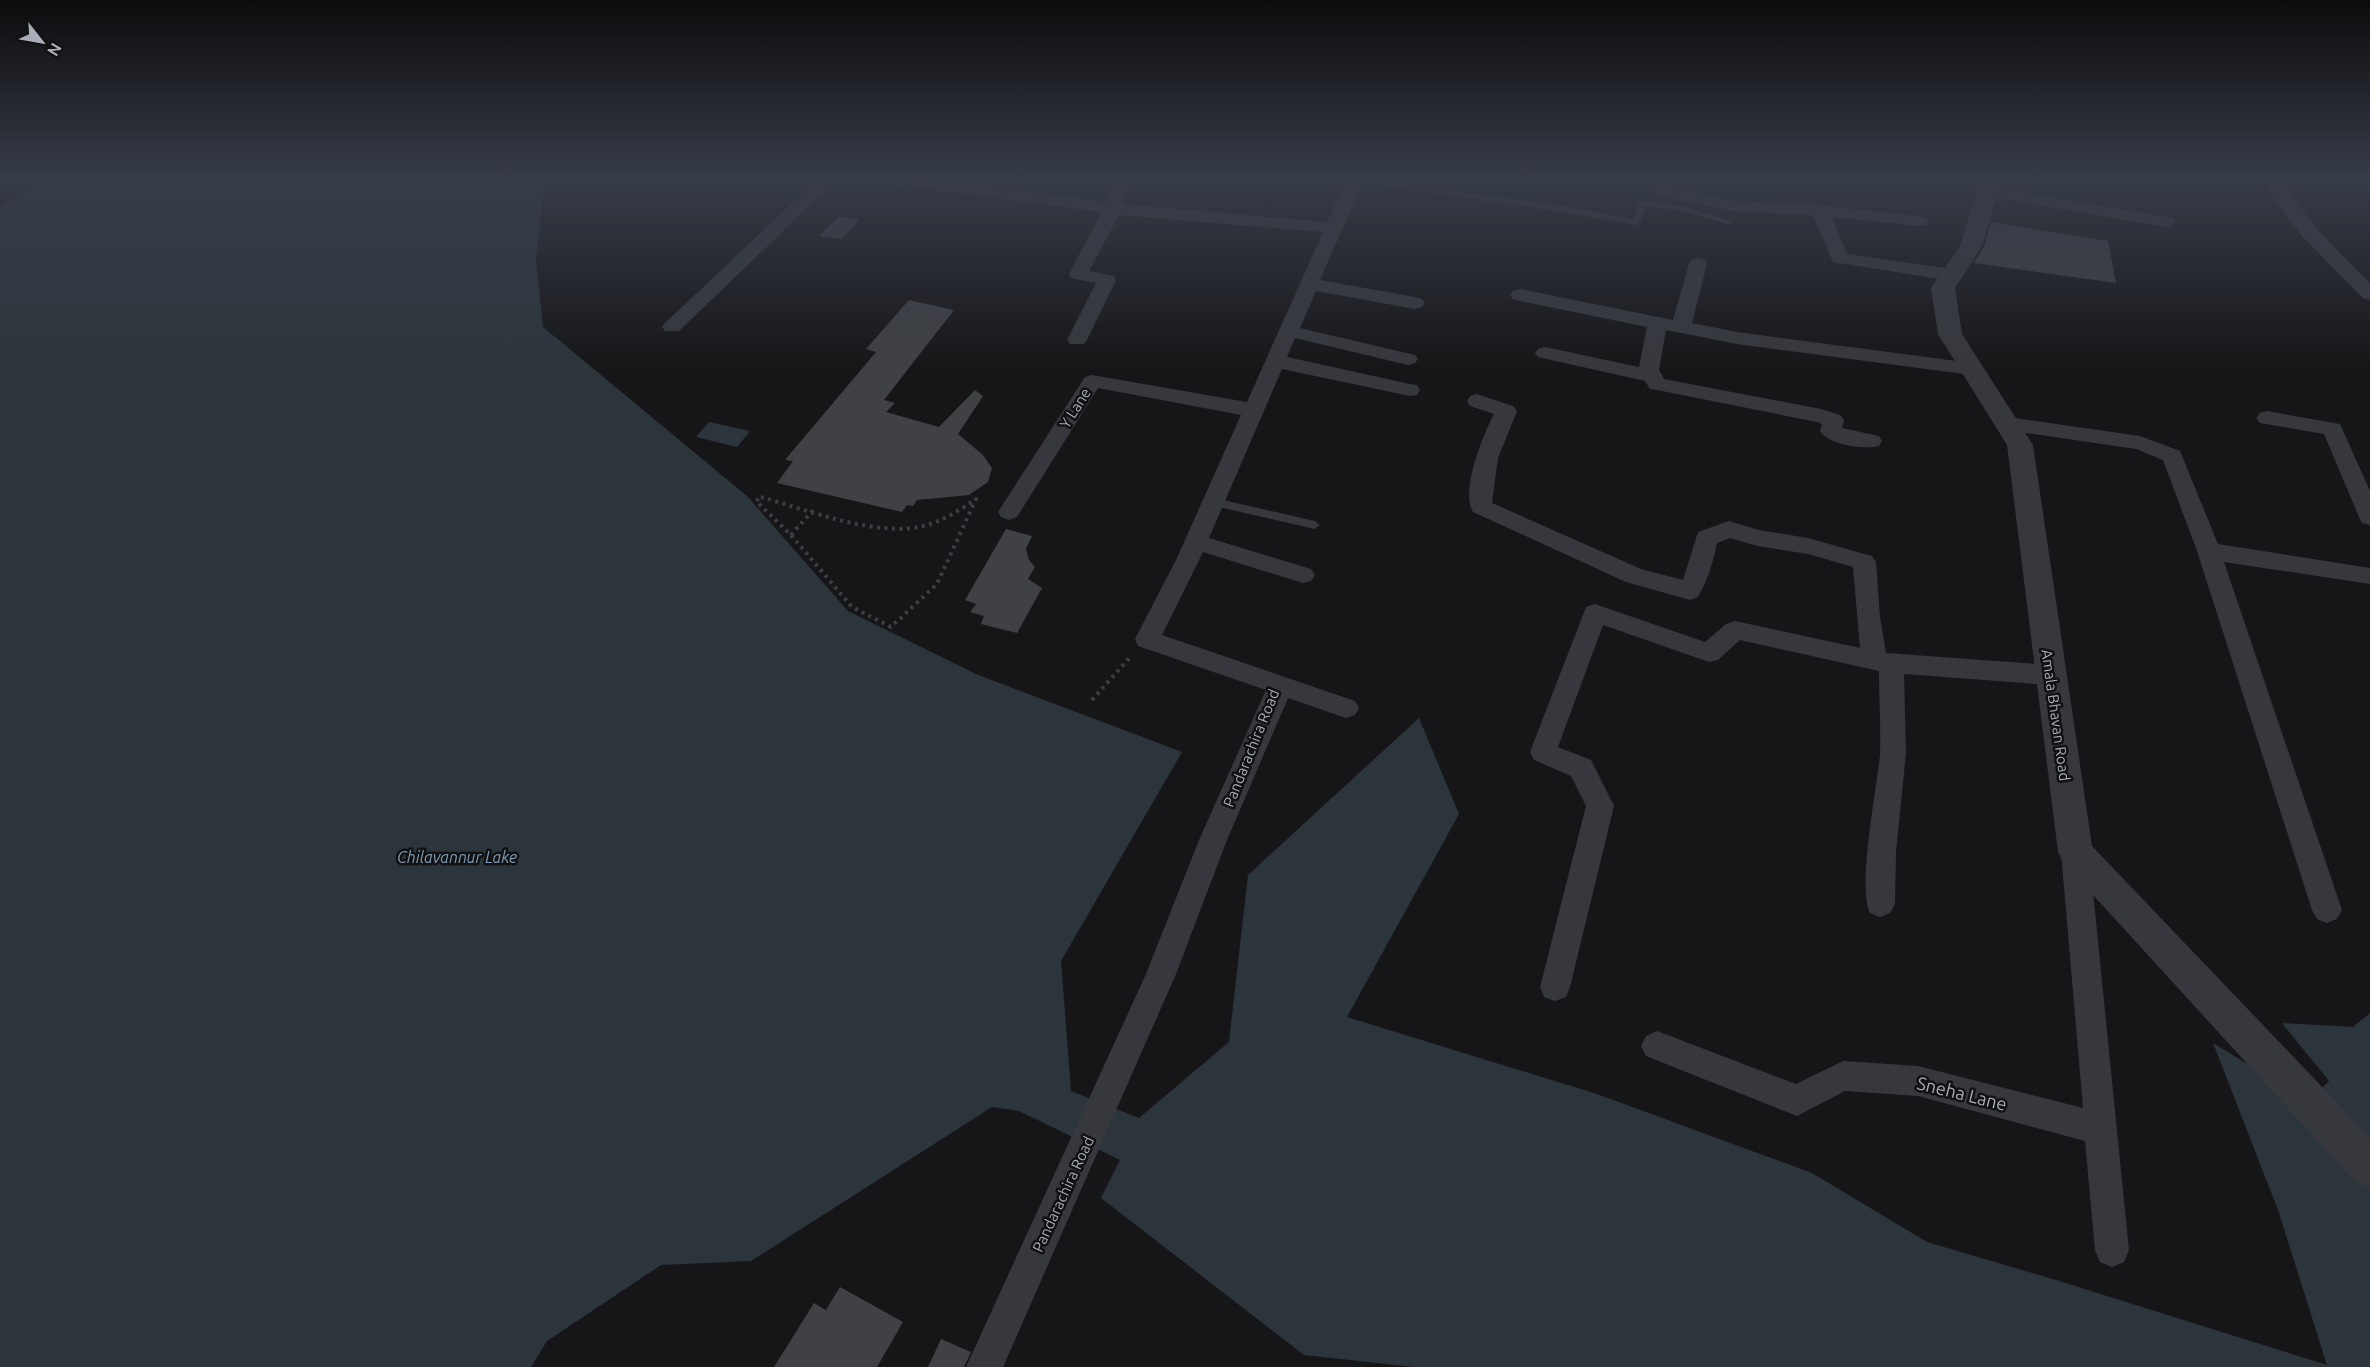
<svg xmlns="http://www.w3.org/2000/svg" width="2370" height="1367" viewBox="0 0 2370 1367" font-family="Ubuntu,sans-serif">
	<style>
		.water { fill: #2c353c }
		.building { fill: #404145 }
		.lines { fill: none; stroke-linecap: round; stroke-linejoin: round }
		.path { stroke: #3d3f44; stroke-width: 4; stroke-dasharray: 3 4.5; stroke-linecap: butt }
		.service { fill: #37383d; fill-rule: evenodd }
		.minor { fill: #37383d; fill-rule: evenodd }
		.tertiary { fill: #37383d; fill-rule: evenodd }
		.labels { text-anchor: middle; dominant-baseline: central; stroke-width: 5; stroke-linejoin: round; paint-order: stroke }
		.street-label { font-size: 15px; fill: #a8adb8; stroke: #111113 }
		.water-label { font-size: 16px; font-style: italic; fill: #7f9bb3; stroke: #111113 }
		.near-street-label { font-size: 18px; fill: #a8adb8; stroke: #111113 }
	</style>
	<rect width="100%" height="100%" fill="#161618"/>
	<g class="water">
		<polygon points="40,179 545,179 536,259 543,327 747,496 848,611 976,674 1182,752 1061,961 1071,1091 1139,1118 1229,1042 1248,875 1419,718 1459,814 1347,1017 1597,1094 1812,1173 1927,1242 2056,1280 2327,1365 2278,1210 2213,1043 2262,1073 2300,1110 2329,1081 2282,1023 2353,1027 2370,1013 2370,1367 1413,1367 1304,1355 1101,1198 1120,1160 1019,1111 992,1107 751,1261 661,1265 547,1341 531,1367 0,1367 0,208"/>
		<polygon points="709,422 750,431 737,447 696,437"/>
	</g>
	<g class="building">
		<polygon points="839,216 859,220 842,239 819,236"/>
		<polygon points="1991,222 2108,241 2116,283 1974,263 1984,247"/>
		<polygon points="909,300 954,310 884,400 895,403 886,412 939,427 975,390 983,396 958,434 983,455 992,468 988,482 969,495 917,500 913,506 907,505 902,512 777,483 793,461 785,460 876,352 866,349"/>
		<polygon points="1006,529 1032,536 1026,549 1029,560 1035,567 1028,579 1042,588 1017,633 981,624 984,616 970,612 976,604 965,600"/>
		<polygon points="840,1287 903,1322 877,1367 774,1367 814,1303 826,1310"/>
		<polygon points="941,1339 971,1352 964,1367 928,1367"/>
	</g>
	<g class="lines">
		<g class="path">
			<path d="M 761,497 C 808,510 879,539 927,525 C 945,520 961,509 976,499 L 937,584 L 891,627 L 852,607 L 791,535 L 756,501 Z"/>
			<polyline points="791,535 813,510"/>
			<polyline points="1092,700 1132,655"/>
		</g>
		<g class="service">
			<polygon points="1347,179 1369,179 1557,205 1633,219 1639,203 1643,201 1682,206 1732,221 1728,224 1682,211 1646,206 1640,222 1636,225 1557,211 1351,181"/>
			<polygon points="1546,179 1569,179 1571,181 1567,183"/>
			<polygon points="1214,498 1315,521 1320,525 1315,529 1210,505 1209,502 1210,499"/>
		</g>
		<g class="minor">
			<polygon points="818,179 837,179 679,331 665,331 662,327 665,323"/>
			<polygon points="883,179 932,179 1107,202 1115,179 1133,179 1123,204 1327,222 1340,193 1342,179 1360,179 1358,193 1320,280 1415,297 1422,299 1425,303 1422,307 1415,309 1316,291 1300,328 1415,355 1418,359 1415,363 1408,365 1295,338 1287,357 1410,384 1417,385 1420,390 1417,395 1410,396 1282,369 1209,538 1311,569 1315,575 1311,581 1303,583 1203,552 1162,635 1355,701 1359,708 1355,715 1346,718 1288,698 1227,840 1176,974 1003,1367 966,1367 1146,974 1199,840 1266,690 1138,646 1135,639 1176,560 1241,415 1098,388 1017,517 1009,520 1001,517 998,512 1085,377 1092,375 1247,402 1323,232 1119,215 1089,271 1114,276 1116,280 1087,340 1084,344 1070,344 1067,340 1096,283 1071,278 1069,274 1102,212 892,184 886,183"/>
			<path d="M 2263,179 L 2281,179 C 2307,221 2335,249 2370,283 L 2370,300 L 2363,298 L 2303,237 L 2283,212 Z"/>
			<polygon points="1664,186 1733,201 1820,205 1926,217 1929,221 1926,225 1920,226 1832,217 1847,254 1952,269 1959,271 1961,275 1959,279 1952,281 1833,262 1813,215 1733,211 1658,195 1655,191 1658,187"/>
			<polygon points="1988,186 2166,217 2172,218 2175,222 2172,226 2166,227 1982,195 1979,191 1982,187"/>
			<path d="M 1698,258 L 1705,260 L 1707,264 L 1692,323 L 1737,332 L 1972,363 L 1979,365 L 1982,369 L 1979,373 L 1972,375 L 1737,344 L 1666,330 L 1659,370 L 1664,379 L 1821,409 L 1840,415 L 1844,420 L 1842,428 L 1879,436 L 1882,441 L 1879,446 C 1863,450 1829,445 1820,431 L 1822,424 L 1817,422 L 1657,390 L 1650,389 L 1645,381 L 1538,357 L 1535,353 L 1538,349 L 1545,347 L 1639,367 L 1647,327 L 1520,301 L 1513,299 L 1510,295 L 1513,291 L 1520,289 L 1673,320 L 1689,264 L 1691,260 Z"/>
			<path d="M 1477,394 L 1513,406 L 1517,411 L 1498,458 L 1492,503 L 1641,569 L 1683,580 L 1698,532 L 1729,521 L 1759,530 L 1808,538 L 1864,554 L 1872,556 L 1876,562 L 1880,617 L 1886,653 L 2050,665 L 2059,668 L 2063,675 L 2059,682 L 2050,685 L 1904,674 L 1906,753 L 1896,852 L 1895,904 L 1890,913 L 1880,917 L 1870,913 C 1857,885 1877,789 1880,754 C 1881,726 1879,698 1879,671 L 1740,640 L 1718,660 L 1709,662 L 1603,625 L 1558,747 L 1591,760 L 1614,806 L 1570,987 L 1566,997 L 1555,1001 L 1544,997 L 1540,987 L 1586,806 L 1571,776 L 1534,760 L 1530,752 L 1586,607 L 1595,604 L 1705,642 L 1726,624 L 1735,621 L 1860,648 L 1853,567 L 1808,554 L 1757,546 L 1730,538 L 1717,543 C 1713,562 1708,580 1698,597 L 1690,600 L 1626,582 L 1473,512 C 1460,491 1483,435 1494,414 L 1470,406 L 1467,401 L 1470,396 Z"/>
			<polygon points="2267,411 2340,424 2370,491 2370,525 2362,523 2359,517 2324,434 2260,423 2256,418 2260,413"/>
			<polygon points="2007,417 2140,436 2180,451 2218,544 2370,568 2370,584 2224,562 2342,910 2337,919 2327,923 2317,919 2312,910 2197,551 2163,460 2136,449 1999,429 1996,424 1999,419"/>
			<polygon points="2075,840 2085,844 2089,852 2129,1250 2124,1262 2112,1267 2100,1262 2095,1250 2085,1141 1918,1096 1845,1091 1797,1116 1646,1056 1641,1046 1646,1036 1657,1031 1796,1084 1843,1061 1918,1066 2083,1108 2061,852 2065,844"/>
		</g>
		<polygon class="tertiary" points="1980,179 2002,179 1982,246 1955,288 1962,334 2033,445 2092,846 2370,1137 2370,1188 2355,1182 2063,862 2058,852 2007,445 1938,334 1931,288 1960,246"/>
	</g>
	<linearGradient id="sky" x2="0" y2="1"><stop stop-color="#0c0c0d"/><stop offset="0.48" stop-color="#363c48"/><stop offset="1" stop-color="#363c48" stop-opacity="0"/></linearGradient>
	<rect width="2370" height="370" fill="url(#sky)"/>
	<g class="labels">
		<g class="street-label">
			<text transform="translate(1075 408) rotate(-58)">Y Lane</text>
			<text transform="translate(2056 715) rotate(82)">Amala Bhavan Road</text>
			<text transform="translate(1251 748) rotate(-68)">Pandarachira Road</text>
			<text transform="translate(1063 1194) rotate(-65)">Pandarachira Road</text>
		</g>
		<g class="water-label">
			<text x="457" y="857">Chilavannur Lake</text>
		</g>
		<g class="near-street-label">
			<text transform="translate(1962 1093) rotate(14)">Sneha Lane</text>
		</g>
	</g>
	<g transform="translate(42 42) rotate(121)" stroke="#111113" stroke-width="4.5" paint-order="stroke">
	<path d="M0-4.5L10 22L0 15L-10 22Z" fill="#a8adb8"/>
	<text y="-9" font-size="16" font-weight="bold" text-anchor="middle" fill="#a8adb8">N</text>
	</g>
</svg>
